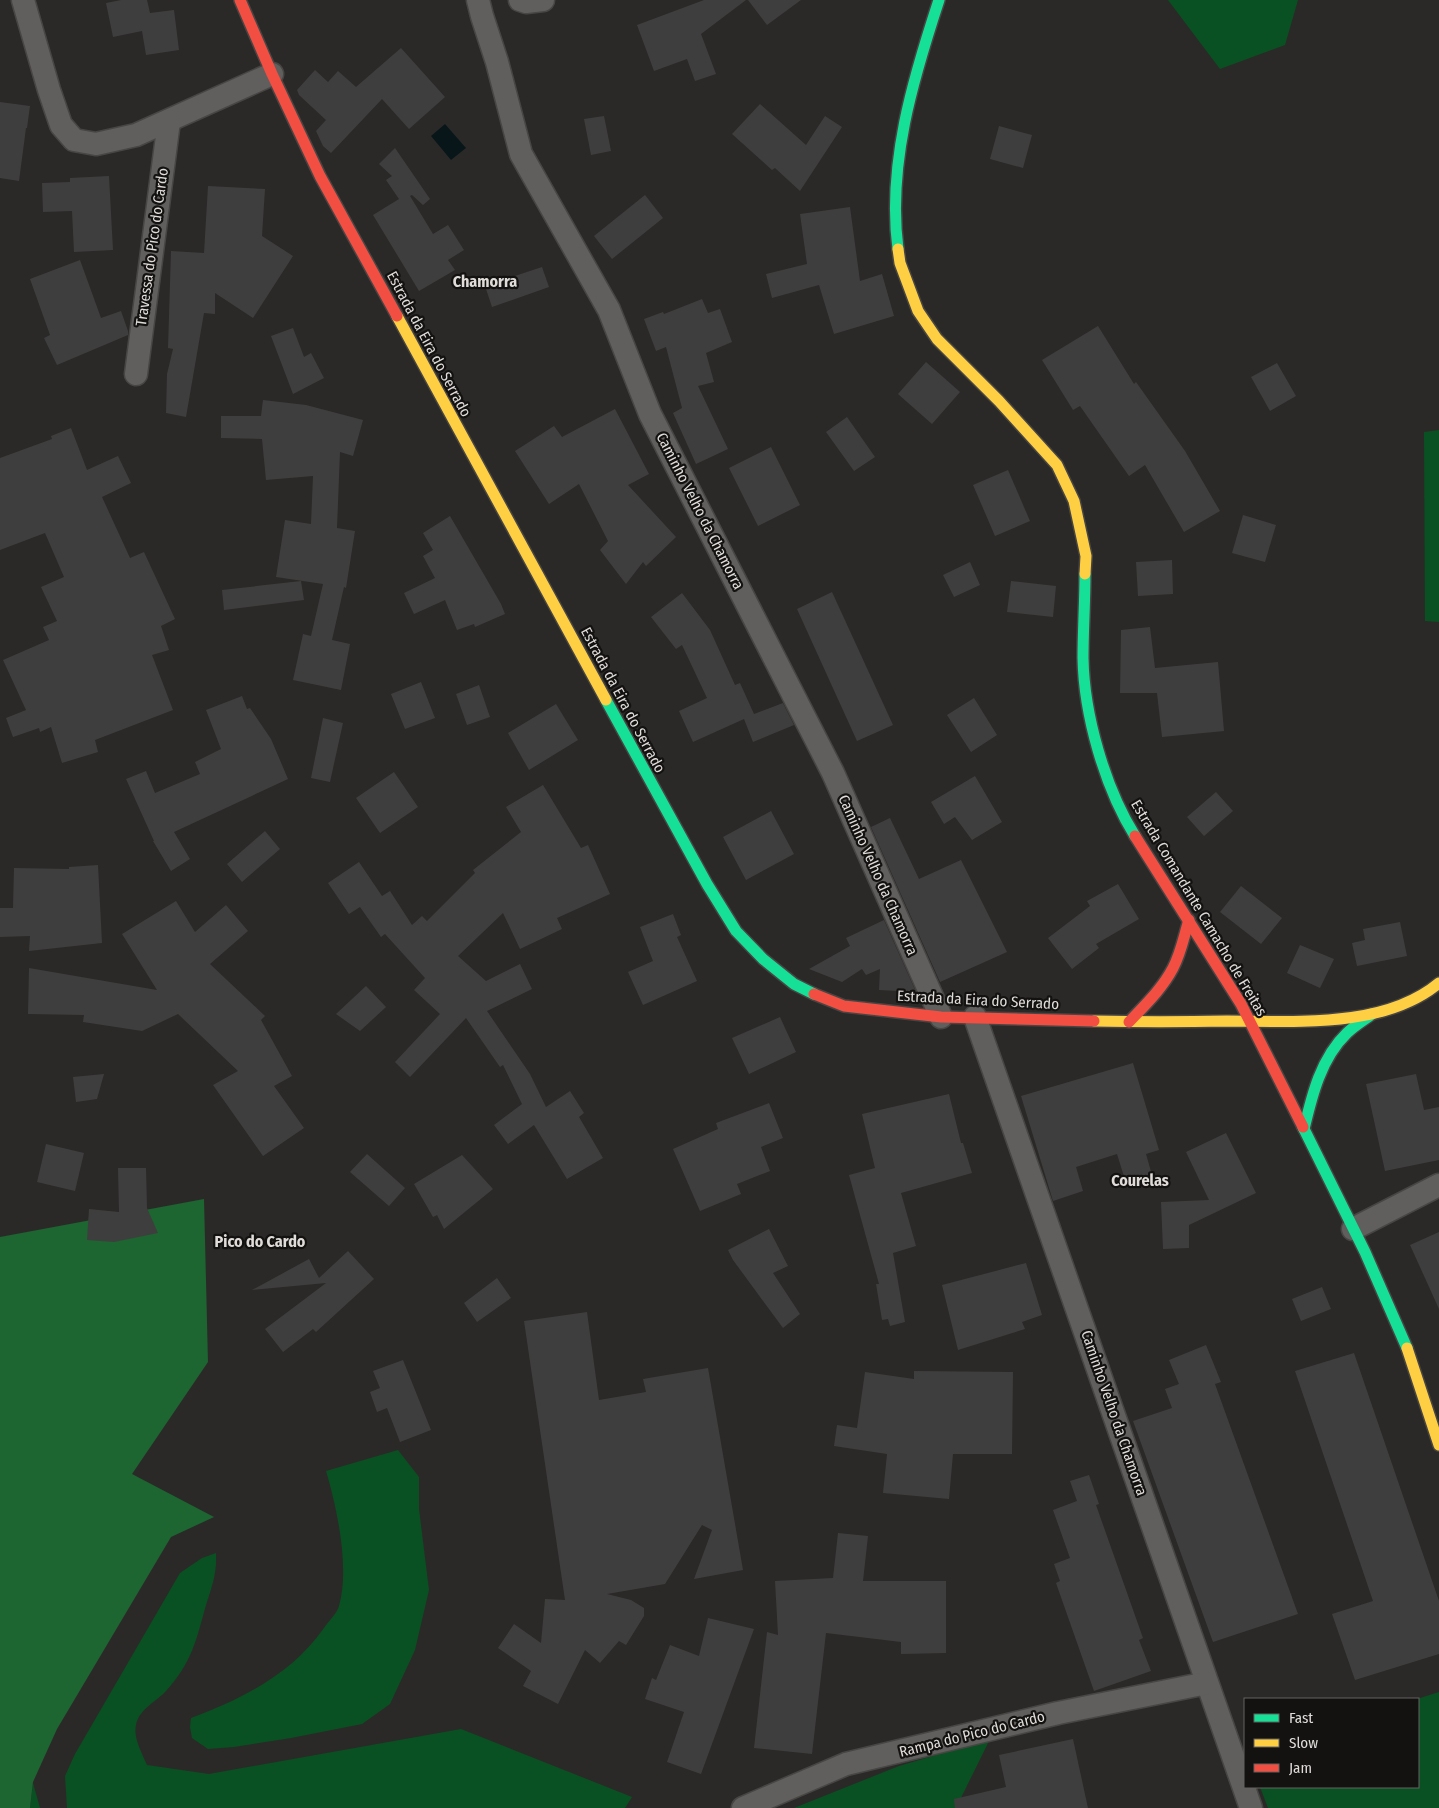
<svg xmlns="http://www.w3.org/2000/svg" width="1439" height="1808" viewBox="0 0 1439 1808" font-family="'Fira Sans Condensed',sans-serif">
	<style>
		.green { fill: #095122 }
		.forest { fill: #1d6531 }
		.water { fill: #08161a }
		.building { fill: #3f3e3e }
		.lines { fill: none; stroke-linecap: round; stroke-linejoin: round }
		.street-casing { stroke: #484645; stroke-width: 25 }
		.fast-casing { stroke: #484645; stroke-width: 14 }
		.slow-casing { stroke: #484645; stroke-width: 14 }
		.jam-casing { stroke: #484645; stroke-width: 14 }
		.street { stroke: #615f5d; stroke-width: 22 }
		.fast { stroke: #16e098; stroke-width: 11 }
		.slow { stroke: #ffcf43; stroke-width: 11 }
		.jam { stroke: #f24e42; stroke-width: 11 }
		.labels { text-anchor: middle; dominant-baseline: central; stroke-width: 4.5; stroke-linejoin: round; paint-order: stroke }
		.street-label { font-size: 15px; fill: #dfdcda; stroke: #141210 }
		.neighbourhood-label { font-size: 16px; font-weight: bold; fill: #dfdcda; stroke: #141210 }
	</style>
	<rect width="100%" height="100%" fill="#2b2927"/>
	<g class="green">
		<polygon points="1168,0 1298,0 1285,45 1220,69"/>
		<polygon points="1439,430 1439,622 1425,621 1424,432"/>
		<path d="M 398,1450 L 419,1477 L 419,1509 L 429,1590 L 415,1650 L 390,1704 L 362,1724 L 291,1738 L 234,1747 L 208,1749 L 192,1738 L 190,1727 L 191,1718 C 242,1699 292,1674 324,1628 C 329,1621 337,1613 339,1606 C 350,1568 337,1508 326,1471 Z"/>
		<path d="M 216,1553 C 217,1574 212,1586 206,1605 C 196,1641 192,1662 166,1691 C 156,1702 139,1709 136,1725 C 133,1738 142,1753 147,1765 L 209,1774 L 461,1729 L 632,1797 L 625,1808 L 67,1808 L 65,1776 L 75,1754 L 180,1573 L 202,1558 Z"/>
		<polygon points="1439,1692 1439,1808 1268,1808 1260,1787 1418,1787 1417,1699"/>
		<polygon points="990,1739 956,1808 794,1808 899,1766"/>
		<polygon points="33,1783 40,1808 30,1808"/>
	</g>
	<polygon class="forest" points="204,1199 208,1362 132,1474 214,1517 171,1537 57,1729 33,1782 30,1808 0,1808 0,1237"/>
	<polygon class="water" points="445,124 466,148 451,160 431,136"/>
	<g class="building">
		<polygon points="121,0 147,0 150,13 174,10 179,50 146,55 142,31 113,37 106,3"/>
		<polygon points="704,0 746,0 701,34 716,74 695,81 687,59 654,71 637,25"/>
		<polygon points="748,0 801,0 767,25"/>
		<polygon points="401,48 445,97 409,129 382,99 331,153 323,146 316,131 326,120 299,95 297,90 315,70 328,82 338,71 356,87"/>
		<polygon points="0,102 30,106 27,128 26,128 19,181 0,178"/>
		<polygon points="760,104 806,145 825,116 842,127 800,191 775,168 772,170 732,134"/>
		<polygon points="604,116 611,151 591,155 584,119"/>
		<polygon points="999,126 1032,135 1023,168 990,159"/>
		<polygon points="395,148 430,199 423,205 412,195 410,196 433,234 448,225 464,250 448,260 455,270 419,291 373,215 399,199 386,180 392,176 379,164"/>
		<polygon points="109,176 113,250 74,252 72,211 43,212 42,183 70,182 70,178"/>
		<polygon points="208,186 265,189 262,236 293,256 253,318 215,293 215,314 204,313 186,417 166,413 167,374 173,349 168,348 171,251 204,253"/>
		<polygon points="645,195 663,218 612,259 594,236"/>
		<polygon points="850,207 860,281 882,274 894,316 834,334 819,285 772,298 766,274 807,264 800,214"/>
		<polygon points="80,260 101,318 121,311 128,331 128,335 57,365 44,338 50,335 30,279"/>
		<polygon points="542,267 549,287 492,307 485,286"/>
		<polygon points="702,299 708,313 720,309 732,342 706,353 714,382 698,386 728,449 696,464 673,413 682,408 666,347 656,351 644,319 663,312 664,314"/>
		<polygon points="1098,326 1134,384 1136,382 1185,451 1220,511 1184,532 1145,465 1129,476 1080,406 1073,410 1042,360"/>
		<polygon points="293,328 304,357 311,353 324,378 293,394 271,336"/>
		<polygon points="926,362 960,392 932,424 898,394"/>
		<polygon points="1277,363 1296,396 1270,411 1251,377"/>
		<polygon points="263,400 306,405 363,420 353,456 340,452 337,528 355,531 346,588 344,587 332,640 350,644 341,690 293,680 303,634 311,636 323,584 276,577 285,520 311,524 313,476 266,480 262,439 221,438 221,416 261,416"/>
		<polygon points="615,409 649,474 628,485 676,537 646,566 643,562 626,584 600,550 608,541 579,484 549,504 515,451 554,426 562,437"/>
		<polygon points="847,417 875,457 854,471 826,432"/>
		<polygon points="71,428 87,470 118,456 131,483 102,497 130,558 144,552 175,619 161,626 169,650 152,655 173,710 95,740 98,752 62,763 51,727 40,732 39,728 13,737 6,718 26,710 3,660 49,640 43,627 57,621 41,587 64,577 45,533 0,550 0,458 52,439 51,436"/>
		<polygon points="771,447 800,505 758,526 729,468"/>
		<polygon points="1008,470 1030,521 995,536 973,485"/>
		<polygon points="1243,515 1276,525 1265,562 1232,553"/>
		<polygon points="450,516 501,604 505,614 475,627 474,624 457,630 445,600 414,614 404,593 435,578 423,556 433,550 423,533"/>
		<polygon points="1172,560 1173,594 1138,596 1136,562"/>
		<polygon points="970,562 980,585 954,597 943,575"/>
		<polygon points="301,581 304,600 224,610 222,590"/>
		<polygon points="1011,581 1056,586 1053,617 1007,612"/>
		<polygon points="832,592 893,725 857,741 797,609"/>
		<polygon points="682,593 710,630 735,685 740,683 754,714 783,703 794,725 753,742 744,719 693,742 679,711 707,698 682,645 676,649 651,617"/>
		<polygon points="1150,627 1155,668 1218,662 1224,731 1162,737 1157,693 1120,693 1121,630"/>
		<polygon points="421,682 435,718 405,729 391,694"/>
		<polygon points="479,685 490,717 467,725 456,694"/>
		<polygon points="242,696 247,709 250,708 271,739 288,779 174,832 190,859 171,871 153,841 154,841 126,779 146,771 155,793 200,774 195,762 221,749 206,710"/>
		<polygon points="974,698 997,735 971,752 947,715"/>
		<polygon points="556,704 578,740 529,770 508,733"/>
		<polygon points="323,718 343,723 330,782 311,778"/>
		<polygon points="394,772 418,807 380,833 356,798"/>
		<polygon points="975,776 1002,822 972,840 955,817 944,824 931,802"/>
		<polygon points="543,785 581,848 588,845 610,894 557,918 562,929 520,949 503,913 458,956 486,981 520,964 532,989 487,1011 530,1074 546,1107 570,1091 584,1113 579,1117 603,1158 567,1179 534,1125 508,1144 494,1125 522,1104 503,1065 500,1067 466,1018 410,1077 395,1062 440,1014 414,990 425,978 385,934 381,937 360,907 349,914 328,883 359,862 382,896 390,891 412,925 422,916 427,921 475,873 473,870 521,832 506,807"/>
		<polygon points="1216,792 1233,811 1204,836 1187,817"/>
		<polygon points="771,811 794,854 746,880 723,837"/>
		<polygon points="890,818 919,879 961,860 1007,952 940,982 871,827"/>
		<polygon points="265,831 280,849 242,882 227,864"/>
		<polygon points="98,865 102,943 29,951 30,936 0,937 0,908 13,908 14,868 69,869 69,867"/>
		<polygon points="1118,884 1139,919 1096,944 1099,948 1072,969 1048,938 1090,906 1087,901"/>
		<polygon points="1241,886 1282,918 1261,944 1220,912"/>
		<polygon points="176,901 195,932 226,905 248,931 210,964 265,1016 261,1020 292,1076 274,1086 304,1128 263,1156 213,1085 238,1071 178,1014 142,1031 83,1022 84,1015 28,1014 29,968 157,990 122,934"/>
		<polygon points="673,914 681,935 677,937 697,981 643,1005 628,972 653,961 640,927"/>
		<polygon points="884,920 916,992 879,990 880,969 866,975 862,969 842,982 809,969 850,946 846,938"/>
		<polygon points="1400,922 1407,956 1357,966 1352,943 1365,940 1363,929"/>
		<polygon points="1300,945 1334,959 1320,988 1287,973"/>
		<polygon points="366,986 386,1007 360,1031 336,1014"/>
		<polygon points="780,1017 796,1052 749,1074 732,1038"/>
		<polygon points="1133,1063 1159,1150 1146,1154 1152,1175 1126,1183 1117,1154 1076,1167 1083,1191 1053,1201 1021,1096"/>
		<polygon points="104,1074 97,1099 76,1102 73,1077"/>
		<polygon points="1416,1074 1424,1110 1439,1107 1439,1160 1385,1171 1366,1084"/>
		<polygon points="949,1094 961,1143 963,1143 972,1173 901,1193 916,1246 893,1253 905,1322 890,1326 888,1319 882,1320 876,1284 879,1284 849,1175 875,1168 862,1114"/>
		<polygon points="769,1103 783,1138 761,1147 770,1171 737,1184 741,1194 700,1211 673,1149 718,1129 716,1123"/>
		<polygon points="1226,1133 1256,1193 1189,1225 1189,1248 1163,1249 1161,1202 1209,1200 1186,1152"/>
		<polygon points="46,1144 84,1153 75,1191 37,1182"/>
		<polygon points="367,1154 405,1188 389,1206 350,1172"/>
		<polygon points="462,1155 493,1189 444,1229 437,1215 433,1217 414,1184"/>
		<polygon points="118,1168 146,1168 147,1208 158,1233 114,1242 87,1240 89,1209 119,1212"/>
		<polygon points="769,1229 788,1266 773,1273 800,1314 783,1328 733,1260 728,1250"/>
		<polygon points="1439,1232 1439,1309 1410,1245"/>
		<polygon points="348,1251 374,1279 316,1332 313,1329 283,1352 265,1329 326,1283 252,1290 309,1259 319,1278"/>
		<polygon points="1026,1263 1042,1315 1022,1322 1025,1329 958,1350 942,1285"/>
		<polygon points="497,1278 511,1298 477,1322 464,1303"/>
		<polygon points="1322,1287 1331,1309 1301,1321 1292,1299"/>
		<polygon points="587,1312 599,1400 646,1392 643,1379 708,1368 743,1570 694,1579 712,1530 702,1525 665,1584 607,1594 631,1600 644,1608 644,1616 626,1645 619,1641 600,1663 585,1650 558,1704 523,1686 531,1671 498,1648 514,1624 541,1643 545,1599 565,1600 524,1321"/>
		<polygon points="1206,1345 1221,1382 1215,1384 1298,1614 1213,1642 1133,1421 1172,1408 1165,1389 1179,1384 1169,1360"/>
		<polygon points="1354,1353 1439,1601 1439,1654 1355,1680 1332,1614 1373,1601 1295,1371"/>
		<polygon points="403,1360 431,1430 400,1442 387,1408 377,1412 370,1392 380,1388 373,1371"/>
		<polygon points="914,1371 1013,1372 1012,1454 953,1454 949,1499 883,1493 887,1454 834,1446 837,1425 857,1428 865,1372 914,1379"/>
		<polygon points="1089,1475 1099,1504 1096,1505 1143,1638 1139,1640 1151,1671 1094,1691 1056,1583 1060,1581 1054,1564 1070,1558 1053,1510 1077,1501 1070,1481"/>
		<polygon points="838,1533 868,1536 863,1581 946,1581 946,1653 901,1654 901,1642 826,1633 812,1754 754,1748 767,1632 778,1635 775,1581 833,1578"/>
		<polygon points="708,1618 754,1629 701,1774 667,1762 684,1712 645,1699 652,1678 656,1680 670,1645 699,1656"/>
		<polygon points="1073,1739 1088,1808 955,1808 954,1799 1006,1787 999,1755"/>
	</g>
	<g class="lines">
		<g class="street-casing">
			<g id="street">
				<polyline points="23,0 49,90 61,125 74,140 96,144 136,135 272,74"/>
				<polyline points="478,0 482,16 497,62 521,154 609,310 650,414 833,773 941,1017"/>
				<polyline points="520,0 526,2 543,0"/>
				<polyline points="136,374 169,121"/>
				<polyline points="975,1017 1251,1808"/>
				<polyline points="1353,1229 1439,1185"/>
				<polyline points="743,1808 846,1764 1058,1713 1207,1683"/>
			</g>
		</g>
		<g class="fast-casing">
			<g id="fast">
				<path d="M 898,249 C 887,165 913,79 939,0"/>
				<path d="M 1085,574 C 1085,602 1083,630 1083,658 C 1084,715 1105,788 1135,836"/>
				<polyline points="606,700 707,884 736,931 763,959 794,984 814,994"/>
				<polyline points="1303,1127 1365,1252 1407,1348"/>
				<path d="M 1304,1129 C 1312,1095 1321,1058 1347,1033 C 1354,1026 1364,1020 1372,1014"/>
			</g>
		</g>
		<g class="slow-casing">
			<g id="slow">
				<polyline points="898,249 900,263 918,311 937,339 999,401 1057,465 1074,501 1086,556 1085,574"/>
				<polyline points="397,316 606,700"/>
				<path d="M 1094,1021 C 1138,1022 1182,1022 1227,1021 C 1294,1021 1384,1029 1439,983"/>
				<polyline points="1407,1348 1439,1445"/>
			</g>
		</g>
		<g class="jam-casing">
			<g id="jam">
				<polyline points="240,0 272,74 320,176 397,316"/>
				<polyline points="1135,836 1241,1004 1303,1127"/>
				<polyline points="814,994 844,1006 941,1017 1094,1021"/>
				<path d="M 1129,1022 C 1145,1005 1162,989 1173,968 C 1181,953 1184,936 1189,920"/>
			</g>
		</g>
		<use href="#street" class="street"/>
		<use href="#fast" class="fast"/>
		<use href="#slow" class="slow"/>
		<use href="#jam" class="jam"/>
	</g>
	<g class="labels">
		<g class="street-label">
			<text transform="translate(152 247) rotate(-82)">Travessa do Pico do Cardo</text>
			<text transform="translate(429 344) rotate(62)">Estrada da Eira do Serrado</text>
			<text transform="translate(700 511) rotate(63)">Caminho Velho da Chamorra</text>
			<text transform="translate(623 700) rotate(62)">Estrada da Eira do Serrado</text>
			<text transform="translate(878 875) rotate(66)">Caminho Velho da Chamorra</text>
			<text transform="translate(1199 908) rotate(59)">Estrada Comandante Camacho de Freitas</text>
			<text transform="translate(978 1000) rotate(3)">Estrada da Eira do Serrado</text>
			<text transform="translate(1114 1413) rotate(71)">Caminho Velho da Chamorra</text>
			<text transform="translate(972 1734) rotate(-14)">Rampa do Pico do Cardo</text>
		</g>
		<g class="neighbourhood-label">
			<text x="485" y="281">Chamorra</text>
			<text x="1140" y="1180">Courelas</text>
			<text x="260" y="1241">Pico do Cardo</text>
		</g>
	</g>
	<rect x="1244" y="1698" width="175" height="90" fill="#141210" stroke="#656361"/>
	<rect x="1254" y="1714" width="25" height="8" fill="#16e098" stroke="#656361"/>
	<text x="1289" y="1723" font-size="15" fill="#dfdcda">Fast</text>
	<rect x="1254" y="1739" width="25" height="8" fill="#ffcf43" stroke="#656361"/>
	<text x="1289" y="1748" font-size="15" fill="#dfdcda">Slow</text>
	<rect x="1254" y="1764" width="25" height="8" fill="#f24e42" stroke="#656361"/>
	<text x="1289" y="1773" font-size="15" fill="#dfdcda">Jam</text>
</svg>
